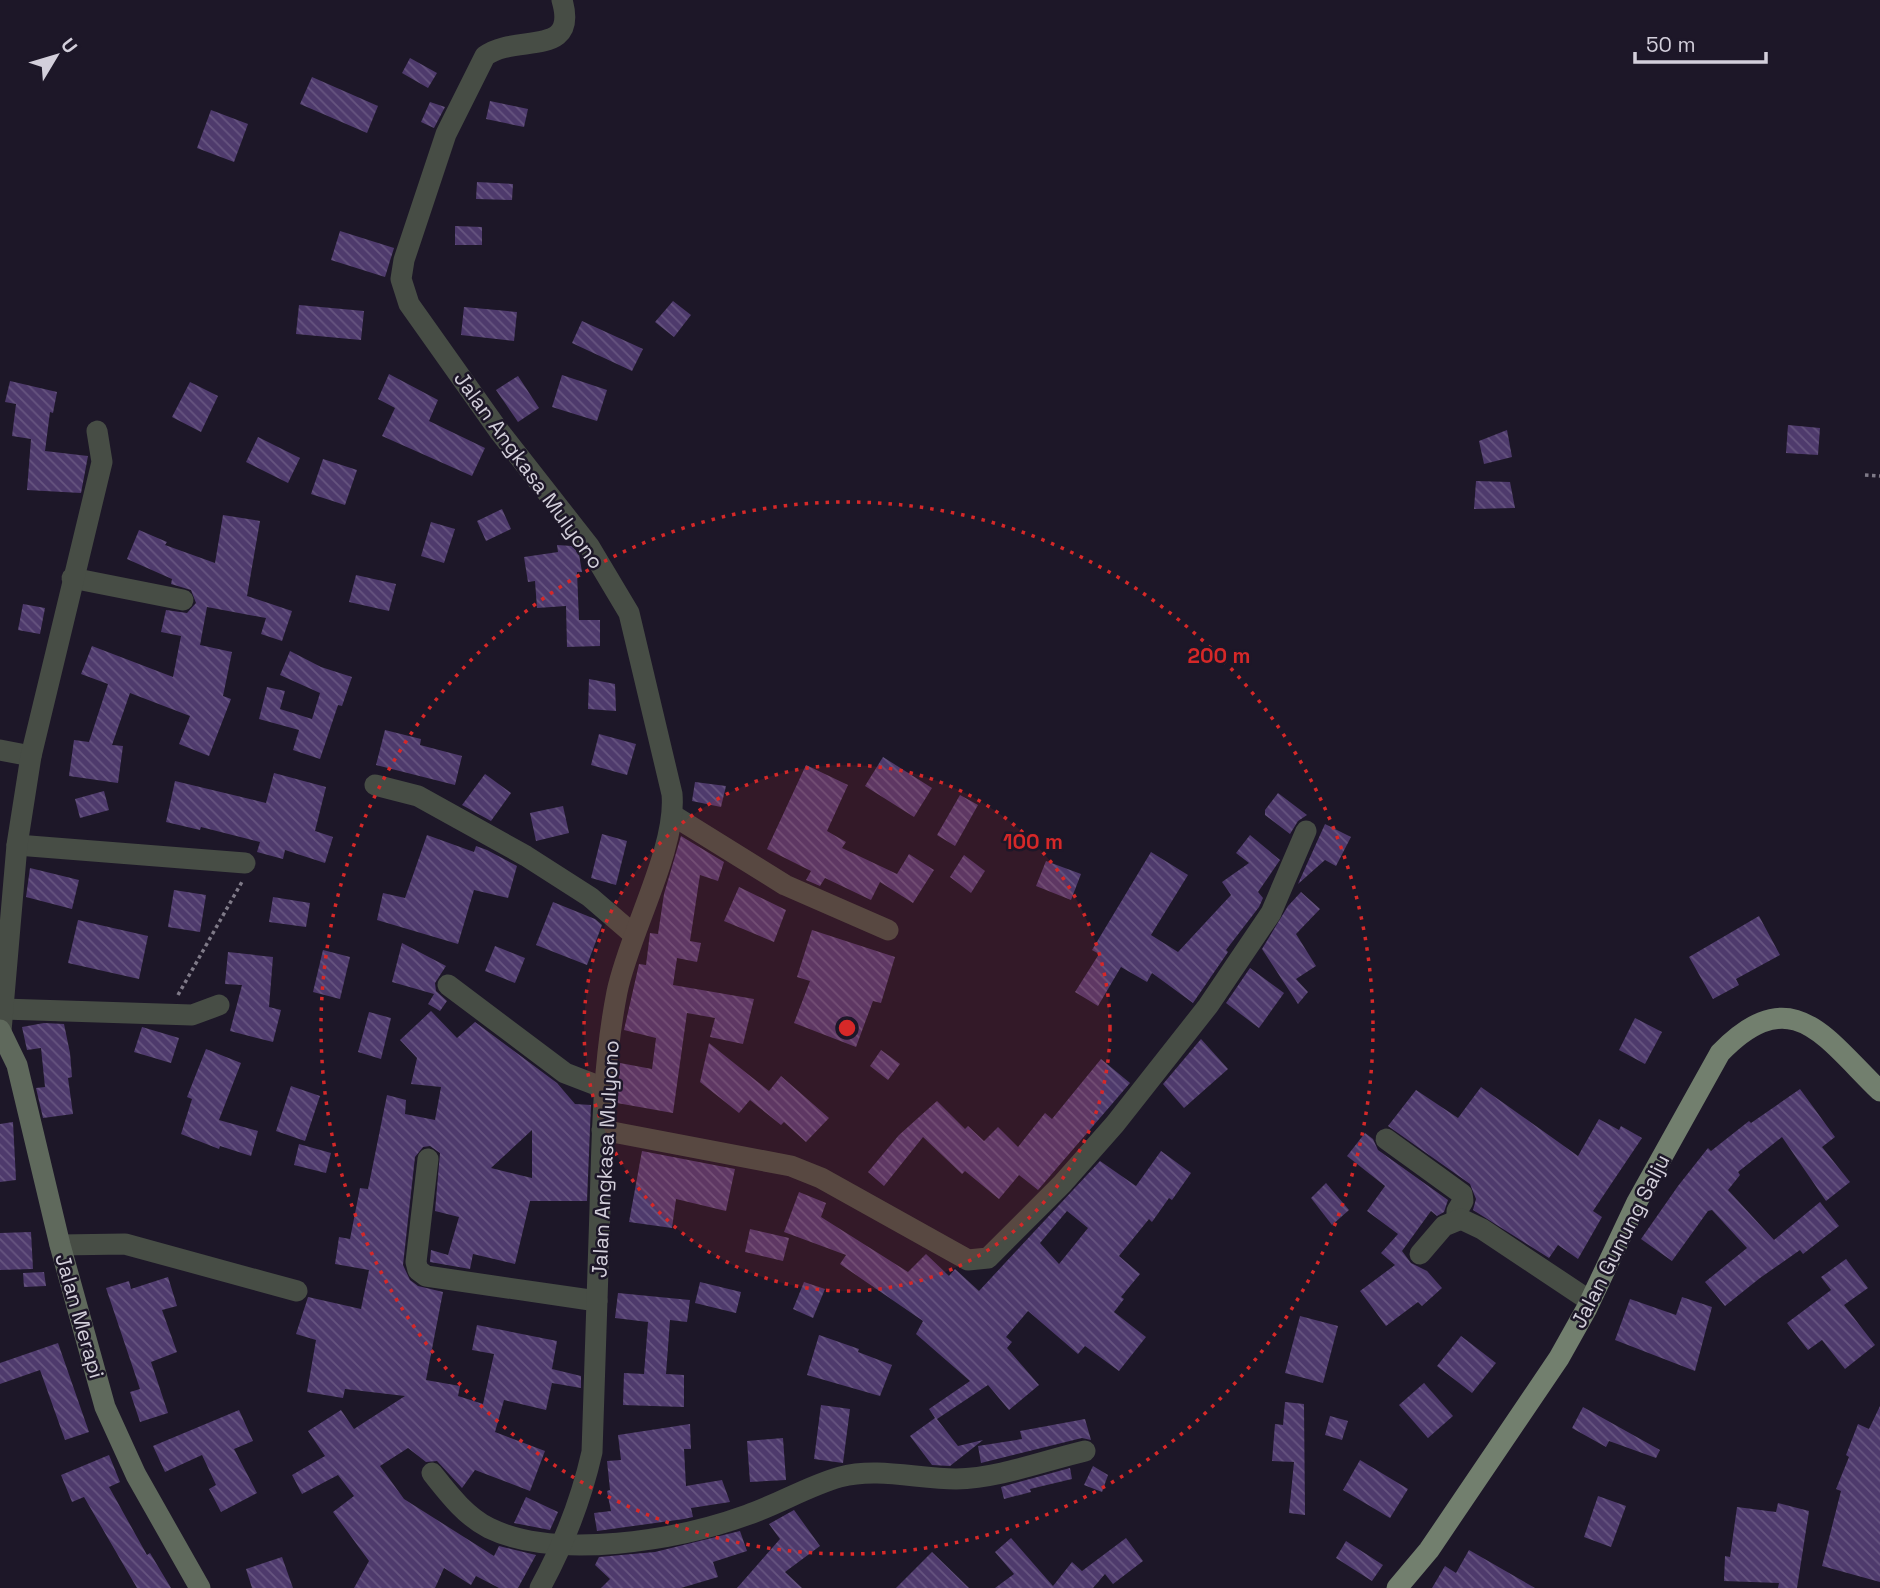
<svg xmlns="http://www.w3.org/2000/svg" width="1880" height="1588" viewBox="0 0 1880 1588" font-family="'Space Grotesk',sans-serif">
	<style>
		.building { fill: url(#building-back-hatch); fill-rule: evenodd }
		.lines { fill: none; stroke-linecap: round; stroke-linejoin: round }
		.path { stroke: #7f7a88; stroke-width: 3.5; stroke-dasharray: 3.5 3.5; stroke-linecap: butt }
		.street { stroke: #474d45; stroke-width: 21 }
		.secondary { stroke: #5f695c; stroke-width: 21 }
		.primary { stroke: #727f6e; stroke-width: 21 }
		.ring { fill: none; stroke: #d62828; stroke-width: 3.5; stroke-dasharray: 3.5 7 }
		.labels { text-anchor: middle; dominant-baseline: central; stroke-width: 5; stroke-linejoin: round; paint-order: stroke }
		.street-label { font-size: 21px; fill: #d3cfdb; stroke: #1d1728 }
		.centre { fill: #d62828; stroke: #1d1728; stroke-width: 3.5 }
		.ring-label { font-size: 21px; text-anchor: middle; font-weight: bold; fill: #d62828; stroke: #1d1728; stroke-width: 5; stroke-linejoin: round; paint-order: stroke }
	</style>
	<defs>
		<pattern id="building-back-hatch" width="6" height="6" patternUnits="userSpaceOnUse" patternTransform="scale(1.75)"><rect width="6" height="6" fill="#4e3a6c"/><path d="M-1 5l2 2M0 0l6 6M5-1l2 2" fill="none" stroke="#675580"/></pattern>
	</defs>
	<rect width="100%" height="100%" fill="#1d1728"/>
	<g class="building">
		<polygon points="410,58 437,73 428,88 402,73"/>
		<polygon points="312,77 378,106 367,133 300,104"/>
		<polygon points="490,101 528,109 524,127 486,119"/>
		<polygon points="430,102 445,107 434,128 421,122"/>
		<polygon points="211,110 248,124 234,162 197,148"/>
		<polygon points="477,182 513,184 512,200 476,199"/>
		<polygon points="455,226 482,227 482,245 455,245"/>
		<polygon points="340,231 394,248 385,277 331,260"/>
		<polygon points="673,301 691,315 674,337 655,322"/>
		<polygon points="299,305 364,311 361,340 296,334"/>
		<polygon points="464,307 517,312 514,341 461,335"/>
		<polygon points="582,321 643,349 632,371 572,343"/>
		<polygon points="389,374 438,400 429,421 485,448 472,476 382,436 395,408 378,399"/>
		<polygon points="562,375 607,390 597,421 552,407"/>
		<polygon points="518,376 539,408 518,422 496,390"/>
		<polygon points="10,381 57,392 53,413 50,412 45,451 88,456 81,493 27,490 31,439 12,436 16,404 5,402"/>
		<polygon points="190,382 218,396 201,432 172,417"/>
		<polygon points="1788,425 1820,428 1818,455 1786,453"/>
		<polygon points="1507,430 1512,457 1484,464 1479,441"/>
		<polygon points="258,437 300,458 288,483 246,462"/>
		<polygon points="323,459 357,470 345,505 311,494"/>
		<polygon points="1476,481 1510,482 1515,508 1474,509"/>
		<polygon points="502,509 511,529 486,541 477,521"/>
		<polygon points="223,515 260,521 247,596 292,611 282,641 261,634 266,618 207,607 200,645 232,652 223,696 231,699 209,756 179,744 190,716 130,693 112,745 123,746 118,783 69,776 74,740 89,742 108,684 81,674 92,646 173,677 181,636 161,632 166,610 187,613 196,603 191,590 171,584 172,579 127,559 139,530 167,542 165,545 215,563"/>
		<polygon points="431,522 455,529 444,563 421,556"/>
		<polygon points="557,545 572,546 579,554 582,572 577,572 579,620 600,620 600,646 567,647 566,606 537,608 535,581 528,582 524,557 558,552"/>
		<polygon points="356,575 396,584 389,611 349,602"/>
		<polygon points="23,604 45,608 40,634 18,630"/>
		<polygon points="290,651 321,667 352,677 342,706 338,705 320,759 293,750 299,730 259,719 267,687 285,691 280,709 312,719 320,693 280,675"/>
		<polygon points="589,679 615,684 616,711 588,709"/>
		<polygon points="385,730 421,739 420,745 462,756 455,785 376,765"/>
		<polygon points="599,734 636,744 627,775 591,765"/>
		<polygon points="883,757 932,788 914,817 865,786"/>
		<polygon points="806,765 848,785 827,831 846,842 842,848 897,874 909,854 934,870 913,903 880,882 871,900 825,878 820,886 806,880 811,871 767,849"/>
		<polygon points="274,773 326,787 315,831 333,837 325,863 285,850 283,859 257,852 260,842 201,827 200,830 166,822 175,781 266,803"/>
		<polygon points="485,774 511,793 491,821 462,805"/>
		<polygon points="695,782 726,786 721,807 692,801"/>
		<polygon points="104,791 109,810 80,818 75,799"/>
		<polygon points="1278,793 1307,815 1298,821 1290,834 1265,815 1265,810"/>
		<polygon points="960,795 978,805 955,846 937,835"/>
		<polygon points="563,806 569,833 536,841 530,813"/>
		<polygon points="1325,824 1351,837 1336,866 1325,860 1298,884"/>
		<polygon points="602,834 627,841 616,885 591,878"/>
		<polygon points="427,835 474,852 476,846 487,850 517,866 508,898 474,890 458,944 377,920 383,893 405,898"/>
		<polygon points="1250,835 1280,860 1258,892 1263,898 1259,907 1226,950 1228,952 1193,1003 1152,973 1147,982 1121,967 1098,1006 1075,992 1099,954 1092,950 1151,852 1188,875 1151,935 1178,952 1231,895 1222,882 1249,863 1236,853"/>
		<polygon points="681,836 724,862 718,881 700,875 690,941 701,943 697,962 677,958 673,985 754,999 743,1044 710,1037 715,1018 687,1013 673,1113 617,1103 620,1063 652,1069 656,1038 624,1030 639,964 646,965 650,933 658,934 664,894"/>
		<polygon points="964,855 985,871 971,893 950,877"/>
		<polygon points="1046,861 1081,874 1071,900 1036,886"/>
		<polygon points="30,868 79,880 72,909 26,897"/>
		<polygon points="739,887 786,910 774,942 724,921"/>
		<polygon points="174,890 206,895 200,932 168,927"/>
		<polygon points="1301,892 1320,909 1296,934 1316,966 1296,979 1308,992 1298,1004 1262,949 1288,906"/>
		<polygon points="273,897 310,903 306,927 269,922"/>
		<polygon points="553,902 595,919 602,925 587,965 536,945"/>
		<polygon points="1759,916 1780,955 1736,979 1739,985 1713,999 1689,957"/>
		<polygon points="78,920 148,936 139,979 68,963"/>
		<polygon points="812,930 895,957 881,1003 873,1001 856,1047 794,1023 810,981 797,977"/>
		<polygon points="402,943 446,966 435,983 436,991 447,1001 440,1011 428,1004 434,994 392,982"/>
		<polygon points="495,946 525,958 515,983 485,971"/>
		<polygon points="323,950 350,957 340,999 313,992"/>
		<polygon points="228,952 273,957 269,1007 281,1010 273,1042 230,1031 242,985 225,984"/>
		<polygon points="1250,968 1284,993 1259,1028 1226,1003"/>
		<path d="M 431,1011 L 457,1038 L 475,1022 L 557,1083 L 575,1104 L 591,1105 L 587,1201 L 530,1201 L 515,1264 L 473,1254 L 470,1269 L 430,1262 L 431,1250 L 448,1255 L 459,1217 L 435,1211 L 440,1153 L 430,1146 L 423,1147 L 415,1157 L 403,1265 L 410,1280 L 418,1286 L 443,1292 L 426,1380 L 460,1386 L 458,1396 L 483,1404 L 494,1354 L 472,1350 L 477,1325 L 557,1341 L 552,1369 L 581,1376 L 581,1388 L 552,1383 L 546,1410 L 504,1400 L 495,1432 L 545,1451 L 530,1491 L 475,1470 L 462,1488 L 437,1461 L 426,1462 L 408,1448 L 380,1466 L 404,1499 L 494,1556 L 499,1546 L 536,1555 L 518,1588 L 499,1588 L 476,1576 L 471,1585 L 444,1568 L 435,1588 L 354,1588 L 369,1561 L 333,1512 L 354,1496 L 338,1475 L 302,1494 L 292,1475 L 325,1456 L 308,1431 L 341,1410 L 354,1429 L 405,1396 L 345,1389 L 343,1398 L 307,1392 L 316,1340 L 296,1334 L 308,1297 L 361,1309 L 369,1270 L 335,1264 L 339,1237 L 350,1239 L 360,1188 L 368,1189 L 387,1095 L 406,1100 L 405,1114 L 435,1120 L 441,1087 L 411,1084 L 417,1058 L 400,1040 ZM 532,1130 L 532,1178 L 491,1168 Z"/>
		<polygon points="369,1012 391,1018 381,1059 358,1052"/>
		<polygon points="1635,1018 1662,1032 1645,1064 1619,1050"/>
		<polygon points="44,1023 64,1024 70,1053 72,1077 68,1078 73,1114 43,1118 36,1088 45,1087 41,1048 27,1050 22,1027"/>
		<polygon points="142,1027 179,1038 171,1063 134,1052"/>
		<polygon points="1201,1039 1228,1069 1184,1108 1163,1084"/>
		<polygon points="709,1043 769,1091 781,1076 829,1118 806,1142 784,1122 781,1125 750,1100 739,1113 700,1082"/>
		<polygon points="206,1049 241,1063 219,1120 258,1131 251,1156 220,1146 219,1149 181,1134 192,1099 187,1097"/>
		<polygon points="881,1050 900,1064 888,1080 870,1066"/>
		<polygon points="1101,1059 1130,1083 1038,1190 1019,1175 999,1199 965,1171 962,1174 923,1137 884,1186 868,1172 899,1135 937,1101 965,1129 968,1126 984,1141 998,1127 1018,1147 1045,1113 1052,1119"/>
		<polygon points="291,1086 320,1096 305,1141 276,1131"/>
		<polygon points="1481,1087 1578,1156 1599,1119 1619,1130 1621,1126 1642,1138 1593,1211 1602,1217 1578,1259 1558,1245 1549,1258 1473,1210 1476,1199 1470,1184 1388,1126 1416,1090 1458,1118"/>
		<polygon points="1800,1089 1835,1137 1822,1147 1850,1182 1826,1201 1782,1137 1738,1172 1740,1175 1728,1190 1774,1240 1820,1202 1839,1226 1803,1254 1800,1250 1760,1278 1725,1306 1705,1282 1747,1248 1712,1210 1708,1211 1672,1261 1641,1239 1678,1186 1708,1148 1711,1151 1749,1121 1751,1123"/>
		<polygon points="13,1122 16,1180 0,1182 0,1124"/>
		<polygon points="1365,1133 1373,1139 1378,1150 1448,1200 1444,1212 1437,1216 1431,1211 1402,1251 1411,1263 1427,1271 1442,1288 1422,1306 1418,1302 1386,1326 1360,1291 1395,1265 1381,1253 1398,1234 1367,1211 1385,1186 1347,1156"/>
		<polygon points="299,1144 331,1153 326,1173 294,1165"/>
		<polygon points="642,1151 735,1169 726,1211 676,1199 672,1228 629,1222"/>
		<path d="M 1161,1151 L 1191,1173 L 1172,1200 L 1169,1198 L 1152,1222 L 1149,1219 L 1119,1256 L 1140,1274 L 1121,1297 L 1124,1299 L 1114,1312 L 1146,1337 L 1119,1371 L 1085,1346 L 1078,1354 L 1028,1311 L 1006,1337 L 1012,1342 L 1007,1348 L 1039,1385 L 1009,1410 L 988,1385 L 937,1419 L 958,1446 L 983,1440 L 950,1466 L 932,1465 L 910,1436 L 935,1418 L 929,1409 L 970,1381 L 916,1334 L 923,1321 L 840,1264 L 846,1255 L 784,1232 L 799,1192 L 826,1203 L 821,1217 L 908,1272 L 926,1254 L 949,1276 L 955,1269 L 979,1291 L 1100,1161 L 1136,1186 ZM 1067,1211 L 1088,1228 L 1059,1264 L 1040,1243 Z"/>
		<polygon points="1326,1183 1349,1210 1332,1225 1311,1198"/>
		<polygon points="750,1229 789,1238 783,1261 745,1252"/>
		<polygon points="31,1232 33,1269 0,1270 0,1233"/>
		<polygon points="1846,1259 1868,1288 1844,1305 1875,1345 1845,1369 1822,1340 1808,1350 1787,1323 1831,1290 1821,1277"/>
		<polygon points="44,1272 46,1286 24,1287 23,1273"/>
		<polygon points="168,1277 177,1306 162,1310 177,1352 151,1362 168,1413 140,1422 130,1392 140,1389 106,1288 129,1281 131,1289"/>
		<polygon points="700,1282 741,1292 736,1313 695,1303"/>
		<polygon points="804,1282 825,1289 813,1318 793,1309"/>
		<polygon points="618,1293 690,1300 687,1322 670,1320 666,1374 684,1375 684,1407 623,1405 624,1373 644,1374 648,1322 615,1318"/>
		<polygon points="1682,1297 1712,1307 1695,1371 1615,1340 1630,1299 1676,1315"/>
		<polygon points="1300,1316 1338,1326 1323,1383 1285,1373"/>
		<polygon points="819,1335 859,1349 858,1352 892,1365 880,1396 807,1375"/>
		<polygon points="1461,1336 1496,1363 1472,1393 1437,1366"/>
		<polygon points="58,1343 89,1432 65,1440 40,1370 0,1384 0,1363"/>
		<polygon points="1424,1383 1453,1416 1428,1438 1399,1405"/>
		<polygon points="1285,1402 1304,1404 1305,1515 1289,1513 1294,1462 1272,1461 1275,1424 1283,1425"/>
		<polygon points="821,1405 850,1409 843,1463 814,1459"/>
		<polygon points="1880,1406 1880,1582 1822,1566 1841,1491 1836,1489 1849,1457 1846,1455 1858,1424 1869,1429"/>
		<polygon points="1583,1407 1660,1450 1656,1458 1609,1441 1606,1447 1572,1428"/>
		<polygon points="239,1410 253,1441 234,1449 257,1493 221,1512 209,1489 216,1485 202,1455 165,1472 153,1446"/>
		<polygon points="1330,1416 1348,1421 1342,1440 1325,1435"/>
		<polygon points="1085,1419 1091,1440 1082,1438 981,1463 978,1446 1022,1439 1020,1431"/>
		<polygon points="690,1424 691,1449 684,1449 686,1486 722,1480 730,1502 691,1508 693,1517 684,1519 597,1531 594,1513 611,1511 607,1491 610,1490 607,1461 621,1460 618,1435"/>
		<polygon points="783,1438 786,1480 750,1482 747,1441"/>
		<polygon points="109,1455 120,1482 109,1487 147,1555 150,1553 171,1588 137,1588 84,1497 72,1502 61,1475"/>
		<polygon points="1360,1460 1408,1489 1390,1518 1343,1490"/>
		<polygon points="1093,1466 1108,1475 1102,1492 1084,1485"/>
		<polygon points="1070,1468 1072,1479 1030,1489 1031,1492 1004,1499 1001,1487"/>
		<polygon points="1598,1496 1626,1506 1611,1547 1584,1537"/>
		<polygon points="526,1497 558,1512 550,1530 514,1523"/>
		<polygon points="1778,1503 1809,1511 1797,1588 1778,1588 1779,1583 1724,1581 1725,1556 1730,1557 1737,1507 1776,1512"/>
		<polygon points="794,1510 820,1546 785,1572 802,1588 737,1588 780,1539 769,1524"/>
		<polygon points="740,1531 747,1551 713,1562 718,1577 681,1588 601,1588 610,1579 595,1565 599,1557 655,1552"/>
		<polygon points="1011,1538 1053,1586 1072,1562 1082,1571 1126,1538 1143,1561 1113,1584 1105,1574 1093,1588 995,1588 1014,1574 995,1552"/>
		<polygon points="1346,1541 1383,1565 1372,1581 1336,1558"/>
		<polygon points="1469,1550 1535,1588 1432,1588 1445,1566 1456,1573"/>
		<polygon points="932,1552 969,1588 896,1588"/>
		<polygon points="282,1557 293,1588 252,1588 246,1569"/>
	</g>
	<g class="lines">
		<g class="path">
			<polyline points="1865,475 1880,476"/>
			<polyline points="178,995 243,880"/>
		</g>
		<g class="street">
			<polyline points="72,578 183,600"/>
			<polyline points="0,750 31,756"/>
			<polyline points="375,785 418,796 526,856 590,897 633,934"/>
			<polyline points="674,816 785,885 888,930"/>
			<polyline points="17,845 245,863"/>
			<polyline points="448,985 565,1073 604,1088"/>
			<polyline points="3,1009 192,1015 219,1005"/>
			<polyline points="1,1031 17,845 31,756 102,462 97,431"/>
			<polyline points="602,1130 791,1166 821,1178 968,1260 988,1258 1062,1184 1115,1124 1208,1006 1271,913 1306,831"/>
			<polyline points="1386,1139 1462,1194 1463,1201 1457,1211 1457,1220"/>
			<polyline points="428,1159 416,1262 418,1270 426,1276 597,1301"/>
			<polyline points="60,1245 125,1244 297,1291"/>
			<polyline points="1420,1254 1444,1226 1461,1219 1482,1229 1590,1301"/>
			<path d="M 432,1473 C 448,1493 465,1516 489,1528 C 557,1561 678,1540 747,1515 C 779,1504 808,1486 840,1477 C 877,1467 918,1479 956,1479 C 999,1478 1043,1461 1085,1451"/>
			<path d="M 540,1588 C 564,1544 581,1501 592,1452 C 595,1371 597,1290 600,1209 C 602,1137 603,1063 617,992 C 629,933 677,849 672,794 L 629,613 L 589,546 L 499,431 L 409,304 L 401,279 L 404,260 L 446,134 L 485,56 C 516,33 579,59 562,0"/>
		</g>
		<polyline class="secondary" points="0,1030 17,1065 60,1245 105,1407 136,1475 200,1588"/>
		<path class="primary" d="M 1397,1588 L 1429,1550 L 1559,1358 L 1587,1308 L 1637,1202 L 1720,1053 C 1792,979 1825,1038 1880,1091"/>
	</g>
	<circle cx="847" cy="1028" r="263" fill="#d62828" fill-opacity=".12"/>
	<g class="ring">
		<circle cx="847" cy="1028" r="263"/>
		<circle cx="847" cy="1028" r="526"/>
	</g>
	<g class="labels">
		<g class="street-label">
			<text transform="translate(529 470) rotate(54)">Jalan Angkasa Mulyono</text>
			<text transform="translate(605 1159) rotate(-87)">Jalan Angkasa Mulyono</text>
			<text transform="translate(1620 1241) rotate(-63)">Jalan Gunung Salju</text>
			<text transform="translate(80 1316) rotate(74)">Jalan Merapi</text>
		</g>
	</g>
	<circle cx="847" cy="1028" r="10" class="centre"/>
	<g class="ring-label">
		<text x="1219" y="663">200 m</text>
		<text x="1033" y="849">100 m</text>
	</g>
	<g transform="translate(56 56) rotate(52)" stroke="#1d1728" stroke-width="5" paint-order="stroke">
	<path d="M0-5L12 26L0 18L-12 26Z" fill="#d3cfdb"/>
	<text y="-10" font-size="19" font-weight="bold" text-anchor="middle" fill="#d3cfdb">U</text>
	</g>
	<path d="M1635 52v10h131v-10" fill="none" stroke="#d3cfdb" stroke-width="3.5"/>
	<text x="1646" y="52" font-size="21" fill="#d3cfdb" stroke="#1d1728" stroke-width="5" paint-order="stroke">50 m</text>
</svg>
